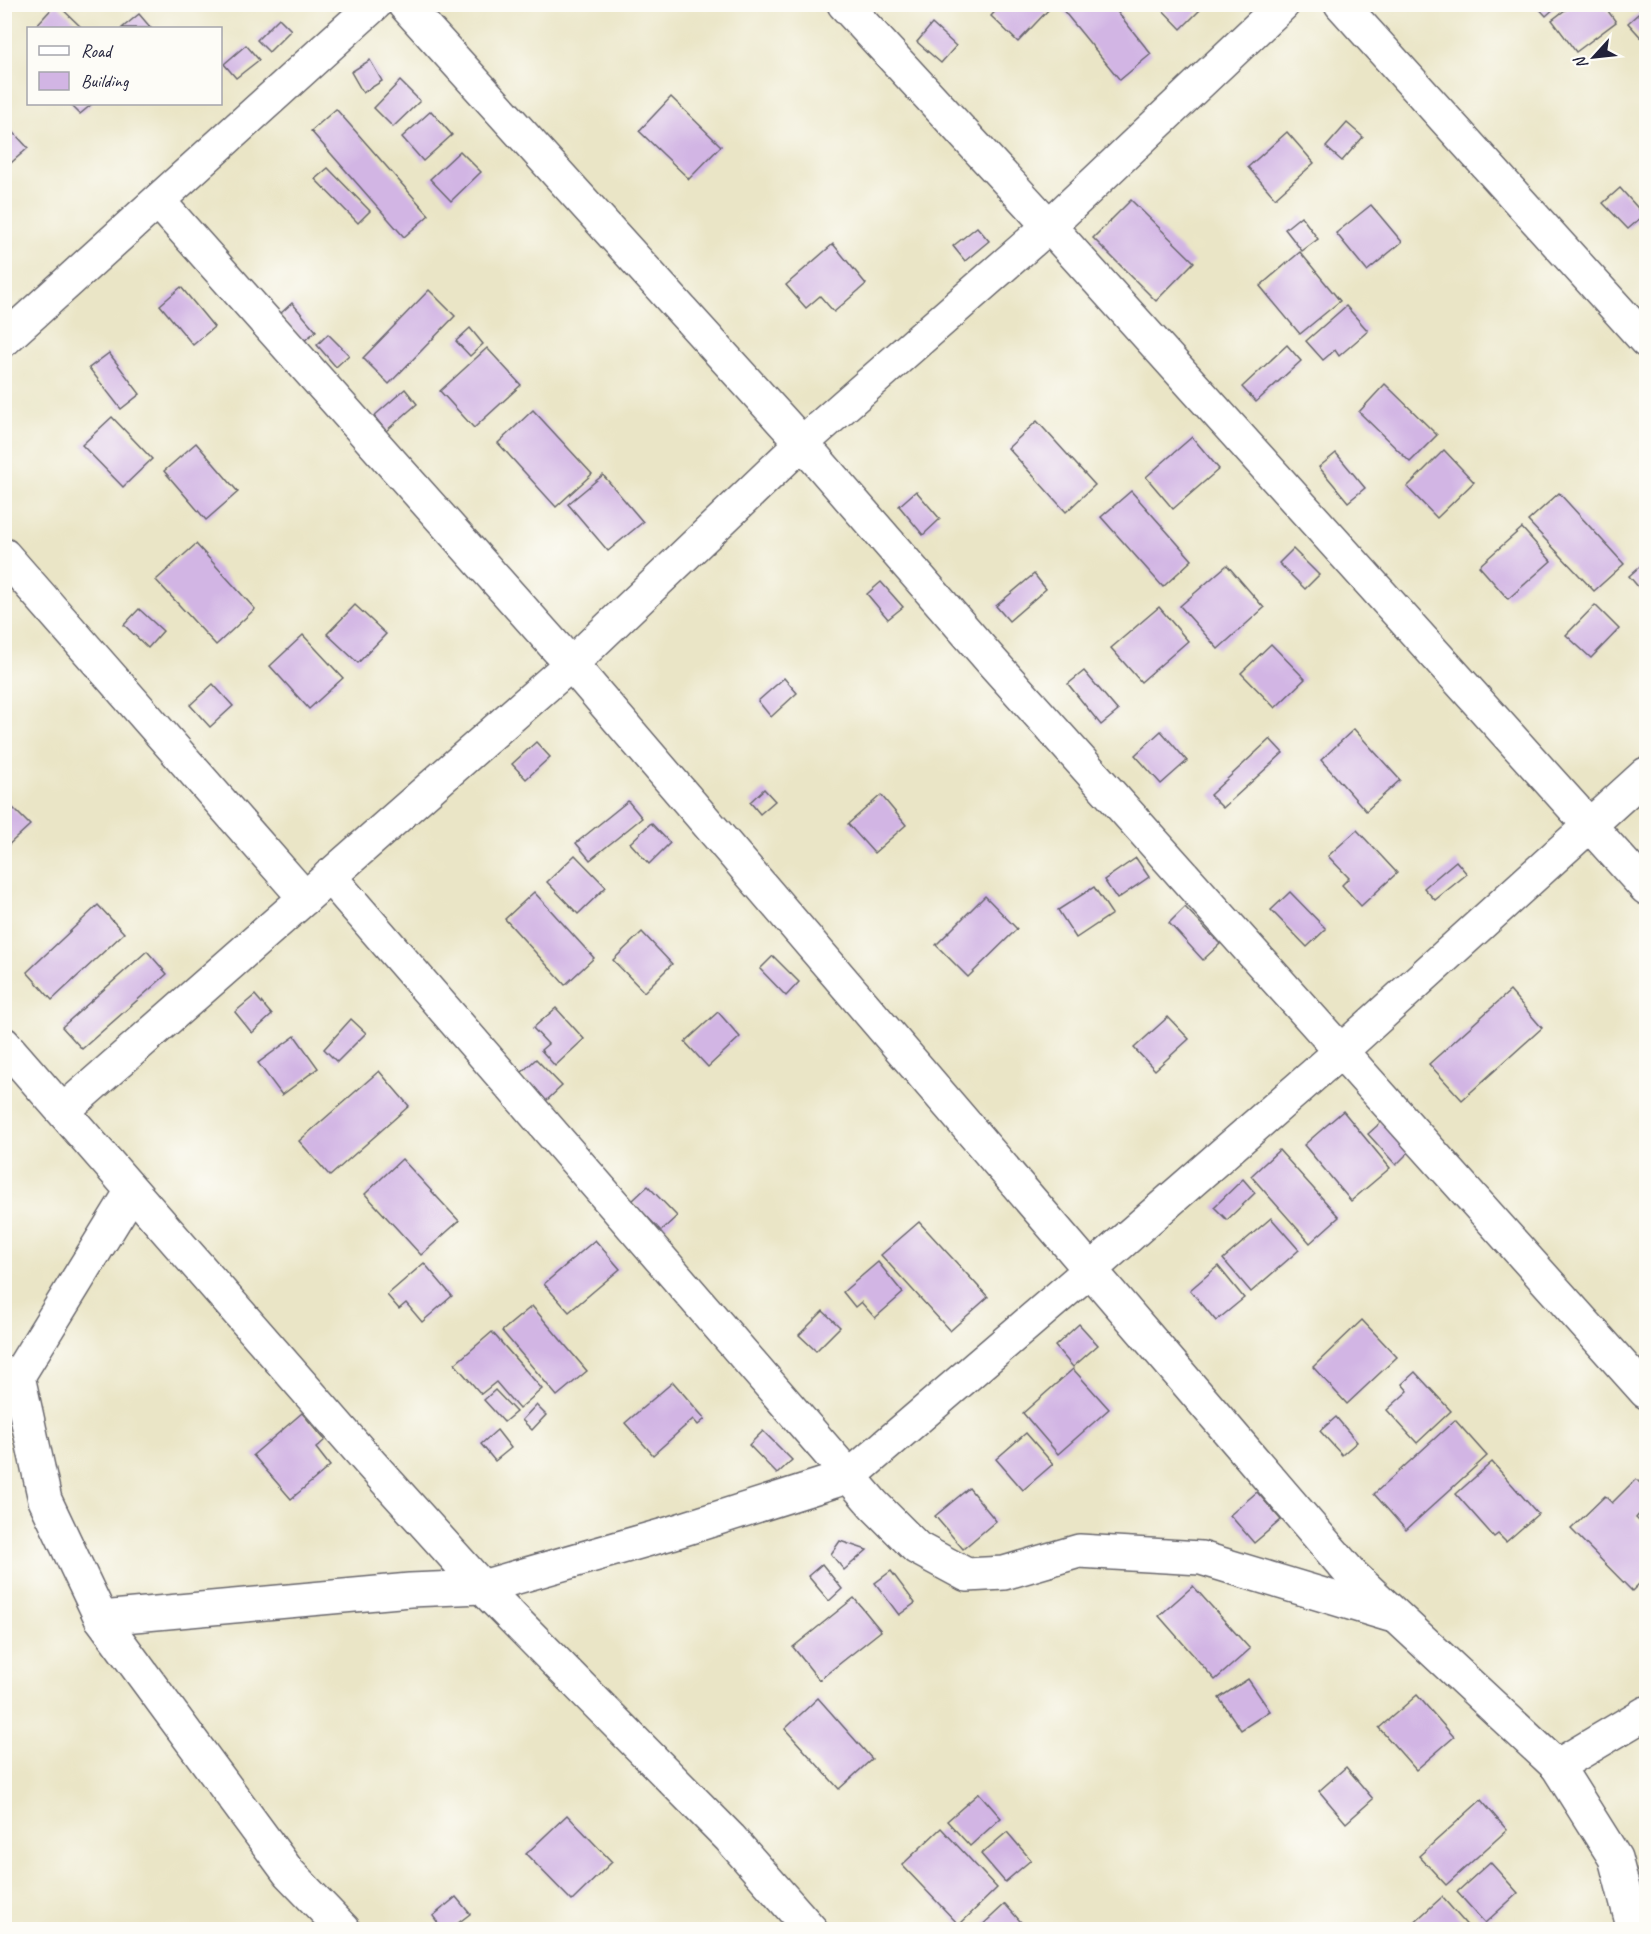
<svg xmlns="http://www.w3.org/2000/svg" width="1651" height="1934" viewBox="0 0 1651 1934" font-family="Caveat,sans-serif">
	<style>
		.building { fill: #d2b5e4 }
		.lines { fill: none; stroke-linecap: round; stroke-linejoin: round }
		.minor-casing { stroke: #68666c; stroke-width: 36 }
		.minor { stroke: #fff; stroke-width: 33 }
	</style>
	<rect width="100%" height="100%" fill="#fdfcf7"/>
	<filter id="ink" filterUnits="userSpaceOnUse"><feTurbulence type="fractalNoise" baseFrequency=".0167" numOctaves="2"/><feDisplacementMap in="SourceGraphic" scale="12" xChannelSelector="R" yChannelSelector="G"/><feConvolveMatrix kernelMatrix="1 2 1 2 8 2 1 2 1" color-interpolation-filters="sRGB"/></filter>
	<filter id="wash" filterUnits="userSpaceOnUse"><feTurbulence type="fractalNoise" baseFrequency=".008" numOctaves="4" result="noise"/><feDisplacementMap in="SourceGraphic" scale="24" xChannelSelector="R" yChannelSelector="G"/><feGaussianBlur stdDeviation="1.35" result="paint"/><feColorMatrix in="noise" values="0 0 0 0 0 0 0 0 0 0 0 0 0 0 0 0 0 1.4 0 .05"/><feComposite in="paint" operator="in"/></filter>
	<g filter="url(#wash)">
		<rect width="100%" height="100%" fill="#eae5c6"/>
		<g id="blocks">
			<g class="building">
				<polygon points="56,4 57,4 82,28 34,28"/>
				<polygon points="1002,4 1048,4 1051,7 1018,42 991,16"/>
				<polygon points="1067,4 1111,4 1151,54 1120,80 1062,9"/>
				<polygon points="1157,4 1206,4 1181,29"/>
				<polygon points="1535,4 1559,4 1546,16"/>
				<polygon points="1573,4 1603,4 1616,22 1576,52 1552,20"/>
				<polygon points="1646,7 1646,43 1628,23"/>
				<polygon points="139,14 151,28 122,28"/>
				<polygon points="279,18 291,30 269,52 257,40"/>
				<polygon points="932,24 956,46 941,63 917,42"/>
				<polygon points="246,45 259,60 236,78 224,64"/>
				<polygon points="370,60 382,81 363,93 351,72"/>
				<polygon points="400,81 420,101 393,127 374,108"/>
				<polygon points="671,97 721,146 689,179 639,131"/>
				<polygon points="70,104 92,104 80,114"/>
				<polygon points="336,109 429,215 404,237 311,131"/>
				<polygon points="431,111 452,135 423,161 402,137"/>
				<polygon points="4,122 28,148 4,169"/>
				<polygon points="1347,123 1363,137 1342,161 1326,147"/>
				<polygon points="1287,132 1314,163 1275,198 1248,167"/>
				<polygon points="460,151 481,172 451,201 430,179"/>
				<polygon points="328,168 370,211 358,223 315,179"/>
				<polygon points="1620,188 1644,215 1628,229 1603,203"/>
				<polygon points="1131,200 1194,262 1156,301 1093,238"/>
				<polygon points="1371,205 1402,242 1367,271 1336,233"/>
				<polygon points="1301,216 1318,239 1302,251 1285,229"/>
				<polygon points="977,227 989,241 965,261 953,246"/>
				<polygon points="833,244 866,284 834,312 820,296 806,308 786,285"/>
				<polygon points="1300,252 1340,301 1300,334 1260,286"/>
				<polygon points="181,287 214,327 193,345 160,305"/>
				<polygon points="429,290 455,316 389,384 363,358"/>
				<polygon points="292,303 316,331 304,341 280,314"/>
				<polygon points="1346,306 1368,331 1339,356 1335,350 1323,360 1306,341"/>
				<polygon points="470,328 483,344 470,356 456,341"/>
				<polygon points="328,334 349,355 336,367 317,345"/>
				<polygon points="1287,345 1301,361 1256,402 1242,387"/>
				<polygon points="487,348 521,385 474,428 440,391"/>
				<polygon points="109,353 140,394 121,409 89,368"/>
				<polygon points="1385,384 1437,435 1410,462 1359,412"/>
				<polygon points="405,389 417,404 386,431 374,416"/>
				<polygon points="533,410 592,474 556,507 498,443"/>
				<polygon points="112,417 152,459 123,487 82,445"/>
				<polygon points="1037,421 1095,485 1066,512 1008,448"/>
				<polygon points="1192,437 1219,469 1173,509 1146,477"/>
				<polygon points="196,443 238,492 206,520 164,471"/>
				<polygon points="1444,450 1474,482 1437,518 1407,487"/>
				<polygon points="1336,453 1365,488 1348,502 1319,467"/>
				<polygon points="603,475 643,522 608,551 568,504"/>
				<polygon points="916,491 940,519 923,535 899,506"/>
				<polygon points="1131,491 1192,560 1163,587 1101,517"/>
				<polygon points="1559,493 1624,564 1594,591 1528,521"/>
				<polygon points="1522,528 1551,561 1508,599 1479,566"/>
				<polygon points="196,544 255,609 216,645 156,580"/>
				<polygon points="1293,549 1319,575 1305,589 1279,563"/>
				<polygon points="1646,561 1646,596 1629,576"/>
				<polygon points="1227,565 1264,608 1218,649 1180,606"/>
				<polygon points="1034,574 1046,589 1009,621 996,606"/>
				<polygon points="881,582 903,607 888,619 867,594"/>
				<polygon points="355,605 386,634 358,663 327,634"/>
				<polygon points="1595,605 1619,629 1591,658 1566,635"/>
				<polygon points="1159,607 1188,641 1141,682 1111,648"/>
				<polygon points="139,609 163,631 148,648 124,625"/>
				<polygon points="303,635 343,678 309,709 270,666"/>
				<polygon points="1271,644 1305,679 1275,708 1241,673"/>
				<polygon points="1084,671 1118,711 1101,725 1068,684"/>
				<polygon points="784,678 797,693 771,717 758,701"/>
				<polygon points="213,684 233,706 210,727 190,705"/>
				<polygon points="1354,729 1400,780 1366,811 1321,760"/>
				<polygon points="1161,731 1187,761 1161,784 1135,755"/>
				<polygon points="1270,739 1283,753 1223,808 1210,795"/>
				<polygon points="536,742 550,757 526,779 512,764"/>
				<polygon points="764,789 775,801 760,814 750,802"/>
				<polygon points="881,795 906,825 874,853 848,824"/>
				<polygon points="4,799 30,825 4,849"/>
				<polygon points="628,801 642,818 590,860 576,843"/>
				<polygon points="651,823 670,843 649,864 630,843"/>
				<polygon points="1357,830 1397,873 1361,906 1342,885 1349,878 1328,856"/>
				<polygon points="575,855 606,887 578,914 547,882"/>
				<polygon points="1136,858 1149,877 1117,899 1104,880"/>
				<polygon points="1456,861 1467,874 1435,900 1424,888"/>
				<polygon points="1094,887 1112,914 1076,938 1058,910"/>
				<polygon points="534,892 594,958 565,985 505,919"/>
				<polygon points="1290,892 1326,929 1307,947 1271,910"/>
				<polygon points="985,896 1017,929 968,977 936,945"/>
				<polygon points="98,905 124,933 52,1000 27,972"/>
				<polygon points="1185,907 1220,944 1203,960 1169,923"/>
				<polygon points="642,932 672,964 644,992 613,960"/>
				<polygon points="147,951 167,974 82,1049 62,1027"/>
				<polygon points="773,956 799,982 786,996 760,969"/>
				<polygon points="1510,991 1542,1028 1462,1100 1429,1064"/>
				<polygon points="255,995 272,1015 252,1033 235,1012"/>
				<polygon points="556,1008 584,1039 555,1066 541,1050 548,1044 533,1028"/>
				<polygon points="718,1012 740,1037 708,1067 685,1042"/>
				<polygon points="1168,1017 1189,1039 1155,1070 1134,1048"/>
				<polygon points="351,1019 366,1033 337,1062 324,1049"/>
				<polygon points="295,1036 318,1068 282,1095 258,1063"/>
				<polygon points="536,1059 562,1086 546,1101 521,1073"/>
				<polygon points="379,1071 409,1106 330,1176 299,1141"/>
				<polygon points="1343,1111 1390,1168 1351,1201 1304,1145"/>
				<polygon points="1388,1116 1414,1147 1396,1165 1368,1134"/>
				<polygon points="1279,1150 1339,1217 1310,1243 1251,1176"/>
				<polygon points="402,1159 459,1221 421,1255 365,1194"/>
				<polygon points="1243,1179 1255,1193 1227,1220 1214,1207"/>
				<polygon points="648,1186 677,1216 661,1231 632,1201"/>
				<polygon points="1271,1218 1299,1250 1251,1292 1223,1259"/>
				<polygon points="919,1222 988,1297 950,1331 881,1255"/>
				<polygon points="595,1240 620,1269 569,1312 544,1284"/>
				<polygon points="878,1262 903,1293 875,1318 861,1302 855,1307 843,1292"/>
				<polygon points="424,1263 452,1296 422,1322 406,1303 399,1309 387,1295"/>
				<polygon points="1218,1266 1244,1298 1216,1321 1190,1290"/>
				<polygon points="532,1306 587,1371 557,1396 502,1331"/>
				<polygon points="823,1311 840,1327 816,1351 799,1335"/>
				<polygon points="1362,1320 1397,1357 1347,1404 1313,1367"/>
				<polygon points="1079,1324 1098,1345 1073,1367 1055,1346"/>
				<polygon points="492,1332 542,1389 519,1409 496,1382 481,1394 455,1364"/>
				<polygon points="1073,1369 1109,1409 1058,1454 1023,1413"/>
				<polygon points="1415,1372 1451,1411 1417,1443 1387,1410 1408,1391 1402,1384"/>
				<polygon points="673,1382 705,1419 698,1425 693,1419 653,1455 625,1423"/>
				<polygon points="495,1390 516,1412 504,1422 484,1400"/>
				<polygon points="536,1405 546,1415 532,1430 522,1420"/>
				<polygon points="302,1413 325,1440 316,1448 330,1466 291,1499 253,1455"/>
				<polygon points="1336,1417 1357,1442 1342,1455 1320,1431"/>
				<polygon points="1455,1420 1487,1456 1406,1530 1374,1494"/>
				<polygon points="497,1430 511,1448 495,1461 481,1444"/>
				<polygon points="763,1431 792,1460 777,1474 749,1445"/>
				<polygon points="1026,1433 1053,1464 1023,1490 996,1459"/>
				<polygon points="1492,1462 1538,1514 1506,1542 1498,1534 1494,1537 1456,1494"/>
				<polygon points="1636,1479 1646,1489 1646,1508 1645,1507 1636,1518 1646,1528 1646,1577 1632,1591 1571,1529 1605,1496 1612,1503"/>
				<polygon points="969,1488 996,1521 963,1549 935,1516"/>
				<polygon points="1257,1492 1281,1520 1254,1543 1230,1515"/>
				<polygon points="840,1541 867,1550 844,1570 831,1554"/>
				<polygon points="822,1564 842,1589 829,1601 808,1576"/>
				<polygon points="891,1571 915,1603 899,1615 875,1583"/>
				<polygon points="1193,1586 1250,1649 1215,1680 1159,1616"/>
				<polygon points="854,1598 881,1631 819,1680 793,1647"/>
				<polygon points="1248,1679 1270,1711 1241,1730 1219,1698"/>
				<polygon points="1417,1695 1454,1737 1416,1770 1379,1728"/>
				<polygon points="818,1698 872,1759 839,1789 785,1729"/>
				<polygon points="1346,1767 1373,1799 1346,1823 1319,1791"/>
				<polygon points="979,1793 1001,1818 970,1846 947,1821"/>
				<polygon points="1481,1800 1507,1830 1446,1885 1419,1856"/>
				<polygon points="567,1815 612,1862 572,1901 526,1854"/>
				<polygon points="941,1828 997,1888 959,1925 902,1865"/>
				<polygon points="1007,1832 1031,1860 1005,1882 981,1854"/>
				<polygon points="1490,1862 1518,1893 1485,1923 1457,1892"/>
				<polygon points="456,1897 470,1914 449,1930 443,1930 433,1916"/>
				<polygon points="1442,1897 1471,1930 1414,1930 1410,1926"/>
				<polygon points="1005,1904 1028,1930 977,1930"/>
			</g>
		</g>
	</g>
	<g filter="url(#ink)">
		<use href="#blocks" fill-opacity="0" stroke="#68666c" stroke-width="1.5"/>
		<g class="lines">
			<g class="minor-casing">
				<g id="minor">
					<polyline points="404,4 802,443 994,664 1646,1392"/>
					<polyline points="844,4 1049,226 1646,888"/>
					<polyline points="1341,4 1646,341"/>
					<polyline points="158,201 571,664 1351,1574 1557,1766 1615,1858 1634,1930"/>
					<polyline points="4,340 375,4"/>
					<polyline points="4,555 305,898"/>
					<polyline points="329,876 874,1505 917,1548 967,1575 1004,1573 1079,1551 1201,1558 1390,1615"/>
					<polyline points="4,1044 371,1464 482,1587 730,1838 811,1930"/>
					<polyline points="64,1110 571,664 802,443 1049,226 1283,4"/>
					<polyline points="132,1191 18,1376 45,1500 101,1618 289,1873 344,1930"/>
					<polyline points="101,1618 410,1590 482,1587 671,1533 850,1476 1090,1270 1340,1052 1646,774"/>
					<polyline points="1557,1766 1646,1713"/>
				</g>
			</g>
			<use href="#minor" class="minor"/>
		</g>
	</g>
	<rect width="1651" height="1934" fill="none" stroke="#fdfcf7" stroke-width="24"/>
	<rect x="27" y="27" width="195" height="78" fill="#fdfcf7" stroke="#a5a5ac" stroke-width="1.5"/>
	<rect x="39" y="46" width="30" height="9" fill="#ffffff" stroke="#a5a5ac" stroke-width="1.5"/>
	<text x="81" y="57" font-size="18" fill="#22223b">Road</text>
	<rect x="39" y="72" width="30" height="18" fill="#d2b5e4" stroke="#a5a5ac" stroke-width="1.5"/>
	<text x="81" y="87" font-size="18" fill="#22223b">Building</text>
	<g transform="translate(1594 57) rotate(243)" stroke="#fdfcf7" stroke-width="4.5" paint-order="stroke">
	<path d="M0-4.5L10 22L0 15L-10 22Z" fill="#22223b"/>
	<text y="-9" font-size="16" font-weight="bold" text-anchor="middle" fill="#22223b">N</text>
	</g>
</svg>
